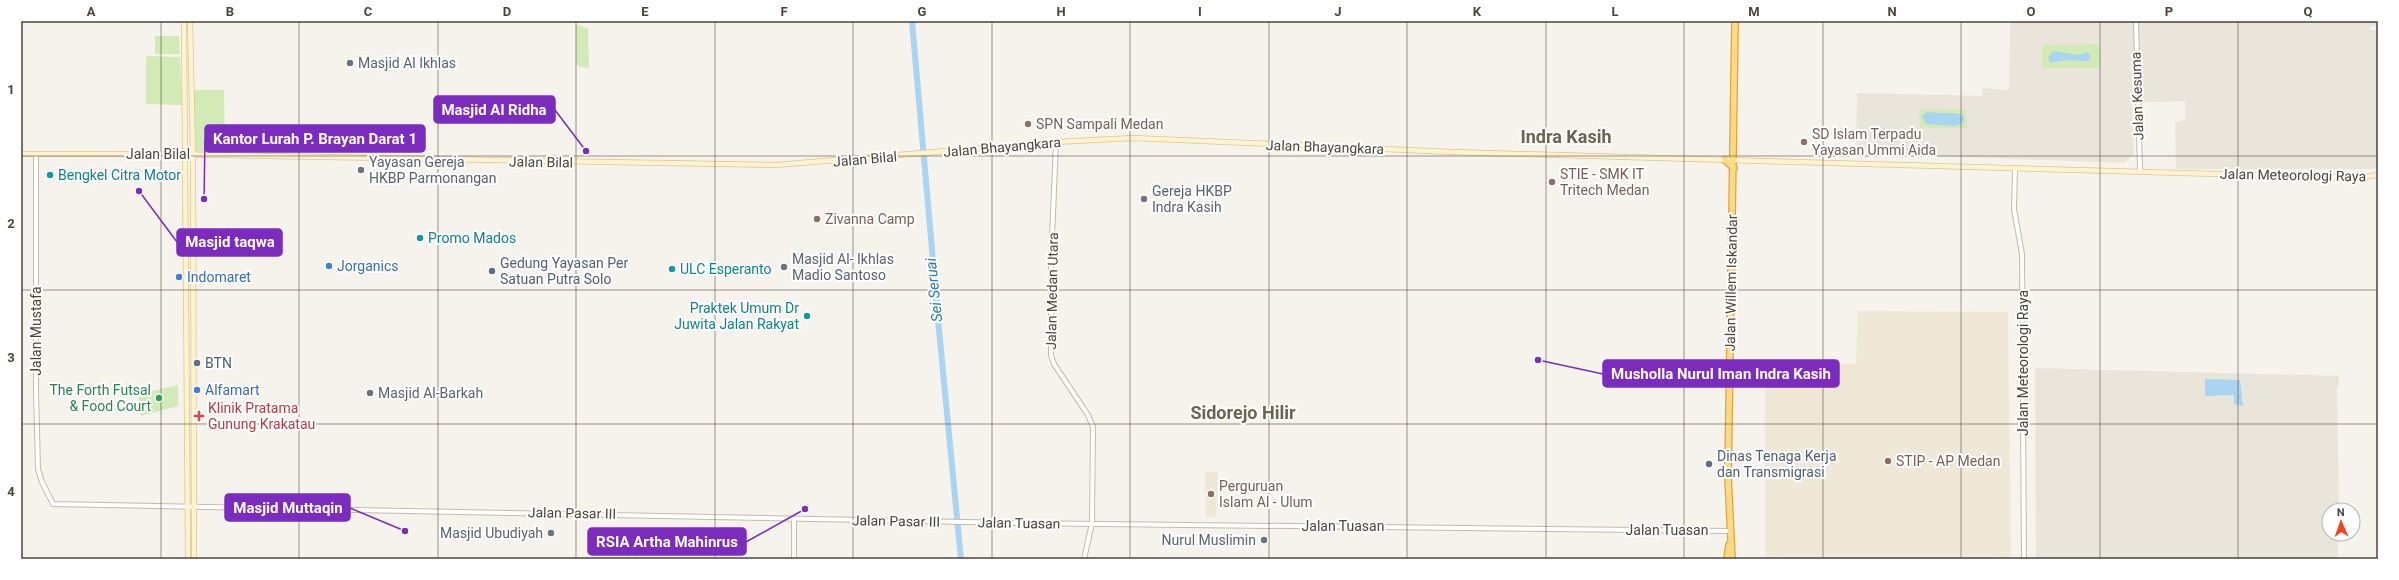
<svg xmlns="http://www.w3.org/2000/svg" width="2399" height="580" viewBox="0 0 2399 580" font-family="Roboto,sans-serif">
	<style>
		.residential { fill: #eae5da }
		.education { fill: #efe8d6 }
		.green { fill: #d2eab5 }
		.water { fill: #a9d4f2 }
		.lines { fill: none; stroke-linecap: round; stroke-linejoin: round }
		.river { stroke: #a9d4f2; stroke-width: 6 }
		.tertiary-casing { stroke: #c2bbae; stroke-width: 6 }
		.secondary-casing { stroke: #d6c79b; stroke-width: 6 }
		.trunk-casing { stroke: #e0a43c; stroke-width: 8 }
		.tertiary { stroke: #fff; stroke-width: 4 }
		.secondary { stroke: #fff3cd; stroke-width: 4.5 }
		.trunk { stroke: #ffd985; stroke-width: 5.5 }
		.grid { fill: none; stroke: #4b4439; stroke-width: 1; stroke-opacity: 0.55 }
		.worship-dot { fill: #6b7280; stroke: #fff; stroke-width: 1.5 }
		.education-dot { fill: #8d6e63; stroke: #fff; stroke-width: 1.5 }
		.culture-dot { fill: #0f9aa8; stroke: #fff; stroke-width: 1.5 }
		.shop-dot { fill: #3f7fe0; stroke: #fff; stroke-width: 1.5 }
		.service-dot { fill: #5c6f8a; stroke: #fff; stroke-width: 1.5 }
		.leisure-dot { fill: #2e9e5b; stroke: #fff; stroke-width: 1.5 }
		.health-dot { fill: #e0444e; stroke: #fff; stroke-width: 1.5 }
		.labels { text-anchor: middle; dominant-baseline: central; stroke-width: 4; stroke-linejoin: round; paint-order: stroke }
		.worship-label { font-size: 14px; fill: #5b616d; stroke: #fff; text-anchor: start }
		.street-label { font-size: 14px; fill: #4b4439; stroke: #fff }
		.education-label { font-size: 14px; fill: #785e54; stroke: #fff; text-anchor: start }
		.culture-label { font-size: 14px; fill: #0d838f; stroke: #fff; text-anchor: start }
		.service-label { font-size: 14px; fill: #4e5e75; stroke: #fff; text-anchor: start }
		.shop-label { font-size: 14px; fill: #366cbe; stroke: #fff; text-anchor: start }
		.leisure-label { font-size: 14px; fill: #27864d; stroke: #fff; text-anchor: end }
		.health-label { font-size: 14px; fill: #be3a42; stroke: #fff; text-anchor: start }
		.water-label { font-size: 15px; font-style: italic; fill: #2e7ab2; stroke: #fff }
		.district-label { font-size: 18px; font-weight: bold; fill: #6e6250; stroke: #fff }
		.leader { fill: none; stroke: #7b2cbf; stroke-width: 1.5 }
		.callout-dot { fill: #7b2cbf; stroke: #fff; stroke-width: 1.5 }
		.callout { fill: #7b2cbf; stroke: #7b2cbf; stroke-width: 1.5 }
		.callout-label { font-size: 15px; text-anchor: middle; font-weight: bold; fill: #fff }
		.neatline { fill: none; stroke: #4b4439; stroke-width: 1.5 }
		.grid-label { font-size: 13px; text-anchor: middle; font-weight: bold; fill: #4b4439 }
	</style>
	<rect width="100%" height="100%" fill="#f6f3ec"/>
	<g class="residential">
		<polygon points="2010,21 2378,21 2378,26 2370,27 2370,30 2378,30 2378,166 2373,169 2176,169 2175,122 2185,120 2185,101 2132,103 2134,154 2124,163 1856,153 1857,93 1982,96 1983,88 2009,90"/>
		<polygon points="2035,368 2339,376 2339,385 2337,388 2339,510 2329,510 2329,534 2338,534 2338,559 2036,559"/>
	</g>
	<g class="education">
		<polygon points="1858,311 2008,312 2011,559 1765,559 1765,364 1856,364"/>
		<polygon points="1205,472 1218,472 1216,516 1206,518"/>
	</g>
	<g class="green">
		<polygon points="576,24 588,29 589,68 580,67 576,63"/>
		<polygon points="155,36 179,36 180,54 155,54"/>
		<polygon points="2098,44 2101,67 2099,68 2042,68 2042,46 2044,45"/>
		<polygon points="146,56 180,57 182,105 146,104"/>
		<polygon points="193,90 224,90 225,154 196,151"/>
		<polygon points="1921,109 1966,110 1967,128 1920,128 1919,110"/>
		<polygon points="178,385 178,406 141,416 138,392 147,389 149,392"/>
	</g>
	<g class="water">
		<polygon points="2053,51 2078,55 2088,52 2091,56 2088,61 2066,60 2050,63 2048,57"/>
		<path d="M 1929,112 C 1938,114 1958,111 1964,117 L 1964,122 L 1956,126 L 1926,124 L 1922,117 L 1925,113 Z"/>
		<polygon points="2205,379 2240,380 2243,406 2234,404 2234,395 2205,396"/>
	</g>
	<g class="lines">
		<path class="river" d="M 912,21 C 927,200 943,380 961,559"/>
		<g class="tertiary-casing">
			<g id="tertiary">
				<polyline points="2136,21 2140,171"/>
				<polyline points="1056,142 1051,262 1051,355 1054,364 1088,415 1093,427 1092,523 1084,559"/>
				<polyline points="36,154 36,391 38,469 42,482 53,504 1015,523 1730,531"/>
				<polyline points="2015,169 2014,209 2022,254 2024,559"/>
				<polyline points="794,519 794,559"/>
			</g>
		</g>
		<g class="secondary-casing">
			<g id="secondary">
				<polyline points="184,21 188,559"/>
				<polyline points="190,21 193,154 194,559"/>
				<polyline points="21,154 159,154 776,165 1056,142 1133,138 1452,152 2355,178 2378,175"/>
			</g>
		</g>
		<g class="trunk-casing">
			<g id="trunk">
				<polyline points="1725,160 1734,168"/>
				<polyline points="1727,559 1729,545"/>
				<polyline points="1732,559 1728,477 1735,21"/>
			</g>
		</g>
		<use href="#tertiary" class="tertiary"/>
		<use href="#secondary" class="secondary"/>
		<use href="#trunk" class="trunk"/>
	</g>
	<path class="grid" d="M 161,21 L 161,559M 299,21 L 299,559M 438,21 L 438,559M 576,21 L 576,559M 715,21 L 715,559M 853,21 L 853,559M 992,21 L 992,559M 1130,21 L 1130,559M 1269,21 L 1269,559M 1407,21 L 1407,559M 1546,21 L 1546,559M 1684,21 L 1684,559M 1823,21 L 1823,559M 1961,21 L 1961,559M 2100,21 L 2100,559M 2238,21 L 2238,559M 21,156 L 2378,156M 21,290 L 2378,290M 21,424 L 2378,424"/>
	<g class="worship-dot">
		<circle cx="350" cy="63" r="4"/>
		<circle cx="361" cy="170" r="4"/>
		<circle cx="1144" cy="199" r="4"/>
		<circle cx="784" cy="267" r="4"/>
		<circle cx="370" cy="393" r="4"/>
		<circle cx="551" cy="533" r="4"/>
		<circle cx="1264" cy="540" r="4"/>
	</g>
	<g class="education-dot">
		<circle cx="1028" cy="124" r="4"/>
		<circle cx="1804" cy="142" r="4"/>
		<circle cx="1552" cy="182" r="4"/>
		<circle cx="817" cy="219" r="4"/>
		<circle cx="1888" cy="461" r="4"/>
		<circle cx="1211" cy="494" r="4"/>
	</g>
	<g class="culture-dot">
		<circle cx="50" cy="175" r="4"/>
		<circle cx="420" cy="238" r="4"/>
		<circle cx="672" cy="269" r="4"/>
		<circle cx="807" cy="316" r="4"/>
	</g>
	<g class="shop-dot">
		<circle cx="329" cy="266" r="4"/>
		<circle cx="179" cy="277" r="4"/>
		<circle cx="197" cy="390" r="4"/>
	</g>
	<g class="service-dot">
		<circle cx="492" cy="271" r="4"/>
		<circle cx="197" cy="363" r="4"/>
		<circle cx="1709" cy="464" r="4"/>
	</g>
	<circle class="leisure-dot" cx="159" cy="398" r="4"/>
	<path class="health-dot" d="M197 410h4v4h4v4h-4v4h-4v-4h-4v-4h4z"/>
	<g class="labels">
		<g class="worship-label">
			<text x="358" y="63">Masjid Al Ikhlas</text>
			<text x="369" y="162">Yayasan Gereja<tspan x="369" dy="16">HKBP Parmonangan</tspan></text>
			<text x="1152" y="191">Gereja HKBP<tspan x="1152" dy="16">Indra Kasih</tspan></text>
			<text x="792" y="259">Masjid Al- Ikhlas<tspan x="792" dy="16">Madio Santoso</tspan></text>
			<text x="378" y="393">Masjid Al-Barkah</text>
			<text x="543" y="533" text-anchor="end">Masjid Ubudiyah</text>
			<text x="1256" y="540" text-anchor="end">Nurul Muslimin</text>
		</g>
		<g class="street-label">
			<text transform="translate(2137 96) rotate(-92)">Jalan Kesuma</text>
			<text transform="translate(1002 147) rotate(-5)">Jalan Bhayangkara</text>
			<text transform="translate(1325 147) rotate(2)">Jalan Bhayangkara</text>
			<text x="158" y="154">Jalan Bilal</text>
			<text transform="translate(865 159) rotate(-5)">Jalan Bilal</text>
			<text transform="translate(541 162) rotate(1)">Jalan Bilal</text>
			<text transform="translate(2293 175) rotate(1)">Jalan Meteorologi Raya</text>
			<text transform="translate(1731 283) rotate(-89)">Jalan Willem Iskandar</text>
			<text transform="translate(1052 291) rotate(-89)">Jalan Medan Utara</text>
			<text transform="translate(36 331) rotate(-90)">Jalan Mustafa</text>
			<text transform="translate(2023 363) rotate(-90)">Jalan Meteorologi Raya</text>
			<text transform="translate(572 513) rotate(1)">Jalan Pasar III</text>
			<text transform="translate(896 521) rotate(1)">Jalan Pasar III</text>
			<text transform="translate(1019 523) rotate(1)">Jalan Tuasan</text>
			<text x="1343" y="526">Jalan Tuasan</text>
			<text x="1667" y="530">Jalan Tuasan</text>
		</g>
		<g class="education-label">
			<text x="1036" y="124">SPN Sampali Medan</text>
			<text x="1812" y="134">SD Islam Terpadu<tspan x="1812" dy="16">Yayasan Ummi Aida</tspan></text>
			<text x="1560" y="174">STIE - SMK IT<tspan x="1560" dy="16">Tritech Medan</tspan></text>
			<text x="825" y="219">Zivanna Camp</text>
			<text x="1896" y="461">STIP - AP Medan</text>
			<text x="1219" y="486">Perguruan<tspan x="1219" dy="16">Islam Al - Ulum</tspan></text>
		</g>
		<g class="culture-label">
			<text x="58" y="175">Bengkel Citra Motor</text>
			<text x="428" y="238">Promo Mados</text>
			<text x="680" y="269">ULC Esperanto</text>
			<text x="799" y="308" text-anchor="end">Praktek Umum Dr<tspan x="799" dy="16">Juwita Jalan Rakyat</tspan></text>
		</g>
		<g class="service-label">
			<text x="500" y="263">Gedung Yayasan Per<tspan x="500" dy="16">Satuan Putra Solo</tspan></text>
			<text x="205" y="363">BTN</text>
			<text x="1717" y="456">Dinas Tenaga Kerja<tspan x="1717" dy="16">dan Transmigrasi</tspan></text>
		</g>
		<g class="shop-label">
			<text x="337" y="266">Jorganics</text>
			<text x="187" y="277">Indomaret</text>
			<text x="205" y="390">Alfamart</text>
		</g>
		<g class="leisure-label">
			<text x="151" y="390">The Forth Futsal<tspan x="151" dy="16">&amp; Food Court</tspan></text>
		</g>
		<g class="health-label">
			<text x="208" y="408">Klinik Pratama<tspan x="208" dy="16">Gunung Krakatau</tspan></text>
		</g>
		<g class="water-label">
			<text transform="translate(934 290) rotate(-96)">Sei Seruai</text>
		</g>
		<g class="district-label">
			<text x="1566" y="136">Indra Kasih</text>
			<text x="1243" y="412">Sidorejo Hilir</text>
		</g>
	</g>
	<path class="leader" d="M586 151L555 110M204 199L205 139M139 191L177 242M1538 360L1603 374M405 531L350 508M805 509L746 542"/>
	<g class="callout-dot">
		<circle cx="586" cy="151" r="4"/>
		<circle cx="204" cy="199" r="4"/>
		<circle cx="139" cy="191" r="4"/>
		<circle cx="1538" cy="360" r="4"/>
		<circle cx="405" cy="531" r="4"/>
		<circle cx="805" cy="509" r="4"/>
	</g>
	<g class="callout">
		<rect x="434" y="96" width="121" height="27" rx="4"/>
		<rect x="205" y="125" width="220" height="27" rx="4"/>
		<rect x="177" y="229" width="105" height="27" rx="4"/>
		<rect x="1603" y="360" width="236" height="27" rx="4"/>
		<rect x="225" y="494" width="125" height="27" rx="4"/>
		<rect x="588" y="528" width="158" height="27" rx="4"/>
	</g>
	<g class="callout-label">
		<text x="494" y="115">Masjid Al Ridha</text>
		<text x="315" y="144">Kantor Lurah P. Brayan Darat 1</text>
		<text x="230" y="247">Masjid taqwa</text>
		<text x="1721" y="379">Musholla Nurul Iman Indra Kasih</text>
		<text x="288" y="513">Masjid Muttaqin</text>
		<text x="667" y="547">RSIA Artha Mahinrus</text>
	</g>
	<rect width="2399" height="580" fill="none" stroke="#ffffff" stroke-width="44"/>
	<g transform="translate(2341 522) rotate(358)"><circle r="19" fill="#ffffff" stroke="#b7b4b0"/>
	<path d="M0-3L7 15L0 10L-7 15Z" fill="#fc3f1d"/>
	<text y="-6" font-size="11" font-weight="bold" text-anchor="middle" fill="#4b4439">N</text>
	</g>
	<rect x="22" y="22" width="2355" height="536" class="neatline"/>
	<g class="grid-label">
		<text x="91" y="16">A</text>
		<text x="230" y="16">B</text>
		<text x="368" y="16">C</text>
		<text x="507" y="16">D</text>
		<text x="645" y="16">E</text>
		<text x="784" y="16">F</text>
		<text x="922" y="16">G</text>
		<text x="1061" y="16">H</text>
		<text x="1200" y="16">I</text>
		<text x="1338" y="16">J</text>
		<text x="1477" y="16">K</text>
		<text x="1615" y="16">L</text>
		<text x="1754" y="16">M</text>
		<text x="1892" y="16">N</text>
		<text x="2031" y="16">O</text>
		<text x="2169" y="16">P</text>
		<text x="2308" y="16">Q</text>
		<text x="11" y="94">1</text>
		<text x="11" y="228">2</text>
		<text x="11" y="362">3</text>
		<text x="11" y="496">4</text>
	</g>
</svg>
